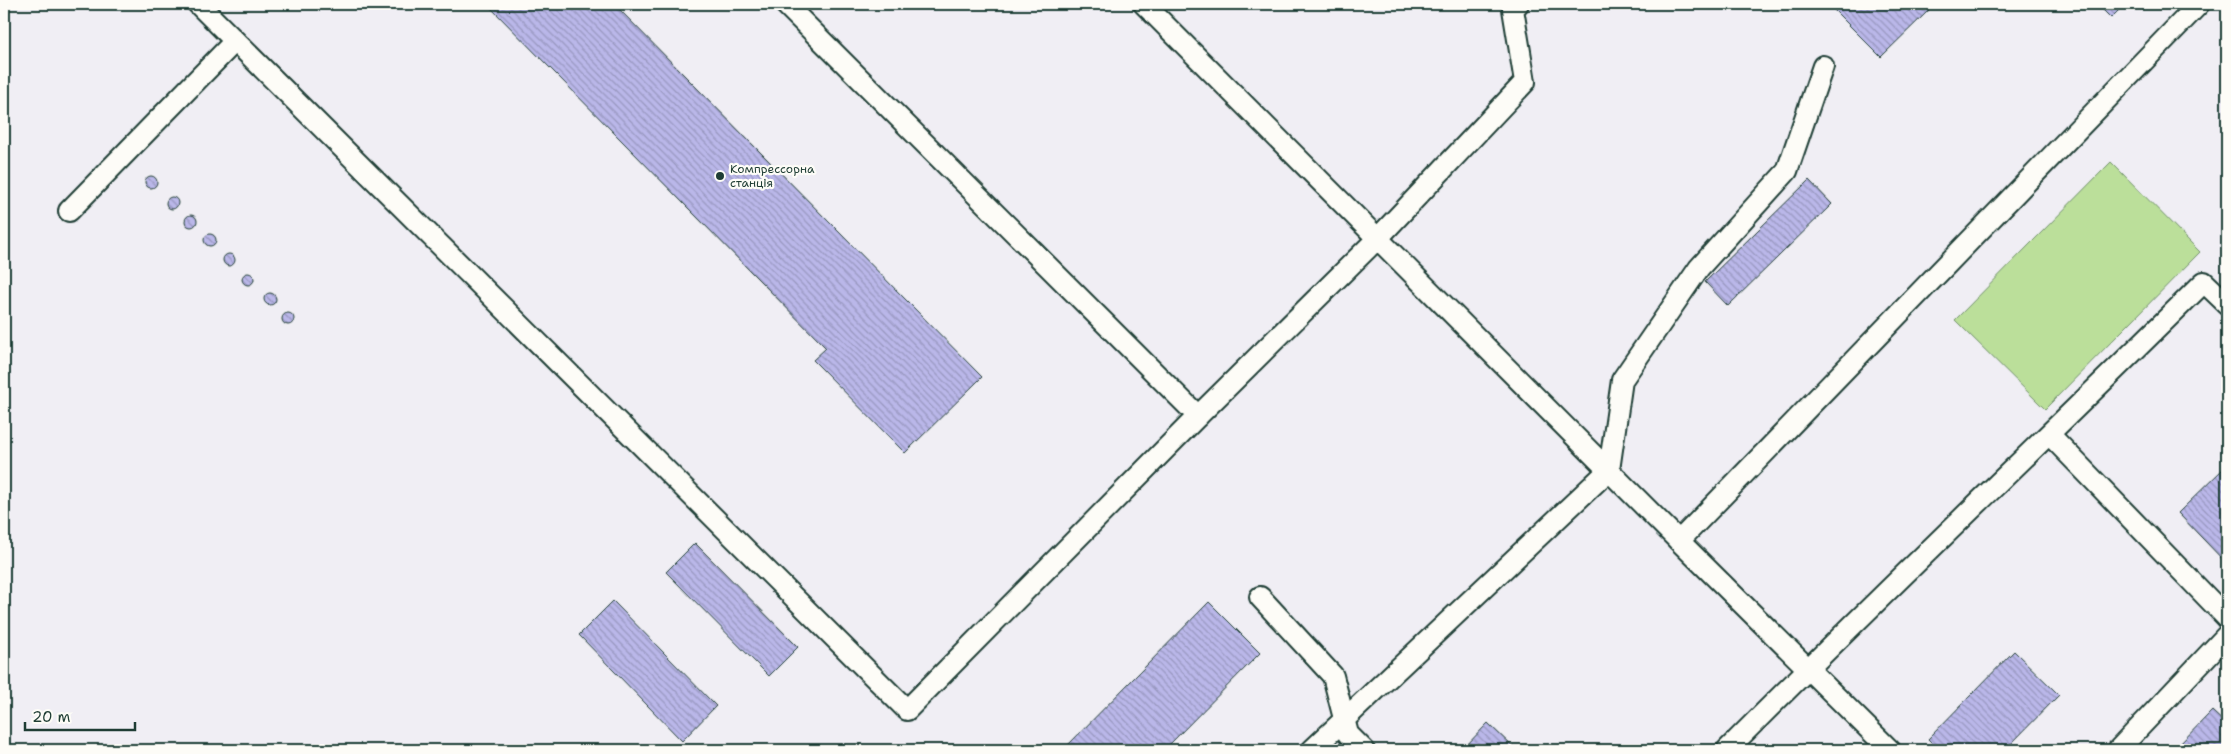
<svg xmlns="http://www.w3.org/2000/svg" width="2231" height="754" viewBox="0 0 2231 754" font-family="'Shantell Sans',sans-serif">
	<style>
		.pitch { fill: #bbdf9a; stroke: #6d8e67 }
		.building { fill: url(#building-back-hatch); stroke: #1f3d34 }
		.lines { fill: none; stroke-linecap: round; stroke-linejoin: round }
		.service-casing { stroke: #1f3d34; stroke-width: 24 }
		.service { stroke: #fdfcf7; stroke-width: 20 }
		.poi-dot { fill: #1f3d34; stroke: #fdfcf7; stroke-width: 2 }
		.labels { text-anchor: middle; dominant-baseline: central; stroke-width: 4.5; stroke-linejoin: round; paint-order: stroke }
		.poi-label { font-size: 12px; fill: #1f3d34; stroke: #fdfcf7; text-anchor: start }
	</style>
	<defs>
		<pattern id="building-back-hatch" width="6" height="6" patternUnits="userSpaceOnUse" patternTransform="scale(1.25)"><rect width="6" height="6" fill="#bab7e9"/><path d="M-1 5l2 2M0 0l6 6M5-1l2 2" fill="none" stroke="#9796be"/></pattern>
	</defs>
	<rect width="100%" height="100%" fill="#f0eef4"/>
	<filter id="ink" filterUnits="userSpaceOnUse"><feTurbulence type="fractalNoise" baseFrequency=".02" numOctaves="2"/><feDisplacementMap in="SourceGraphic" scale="10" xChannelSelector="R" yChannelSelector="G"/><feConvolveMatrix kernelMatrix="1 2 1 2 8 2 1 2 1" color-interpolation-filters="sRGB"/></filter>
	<g filter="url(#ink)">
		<polygon class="pitch" points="2111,162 2200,252 2045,409 1955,320"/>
		<g class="building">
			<polygon points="487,4 614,4 982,377 905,453 813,360 826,348"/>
			<polygon points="1828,4 1923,4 1929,10 1881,57"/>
			<polygon points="2097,4 2125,4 2111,18"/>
			<circle cx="151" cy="182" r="6"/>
			<polygon points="1809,180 1832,204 1728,306 1705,282"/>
			<circle cx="172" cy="203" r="6"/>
			<circle cx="191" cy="221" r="6"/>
			<circle cx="210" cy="240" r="6"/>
			<circle cx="229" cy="260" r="6"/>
			<circle cx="248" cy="279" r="6"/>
			<circle cx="270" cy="299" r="6"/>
			<circle cx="288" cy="319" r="6"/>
			<polygon points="2227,465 2227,564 2178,513"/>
			<polygon points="695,543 798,647 769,676 666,572"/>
			<polygon points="613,601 716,706 682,741 579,635"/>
			<polygon points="1209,602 1260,653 1164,750 1063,750"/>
			<polygon points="2014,651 2059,695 2005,750 1939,750 1928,739"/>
			<polygon points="2212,711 2227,725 2227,750 2174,750"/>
			<polygon points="1488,723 1516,750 1462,750"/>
		</g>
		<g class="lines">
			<g class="service-casing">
				<g id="service">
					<polyline points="198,4 907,710 1198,416 785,4"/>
					<polyline points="1144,4 1679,541 1890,750"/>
					<polyline points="69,211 235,41"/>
					<polyline points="1198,416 1378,238 1525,82 1513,9 1518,4"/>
					<polyline points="2050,435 2227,618"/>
					<polyline points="1679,541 2199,4"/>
					<polyline points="1260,597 1333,676 1348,734 1364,750"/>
					<polyline points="1312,750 1609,470 1622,380 1699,268 1787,171 1823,66"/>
					<path d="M 1727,750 C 1883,592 2046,439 2204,282 L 2227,304"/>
					<polyline points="2118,750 2227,635"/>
				</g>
			</g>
			<use href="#service" class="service"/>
		</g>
	</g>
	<circle class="poi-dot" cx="720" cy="176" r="5"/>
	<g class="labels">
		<g class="poi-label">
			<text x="730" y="169">Компрессорна<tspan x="730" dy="14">станція</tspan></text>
		</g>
	</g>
	<rect width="2231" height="754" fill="none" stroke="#fdfcf7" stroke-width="20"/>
	<rect x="10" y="10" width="2211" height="734" fill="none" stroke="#1f3d34" stroke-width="2" filter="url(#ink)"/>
	<path d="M25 722v8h110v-8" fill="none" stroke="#1f3d34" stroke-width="2.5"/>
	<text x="32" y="722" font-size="15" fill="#1f3d34" stroke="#fdfcf7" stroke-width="4" paint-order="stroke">20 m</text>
</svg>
